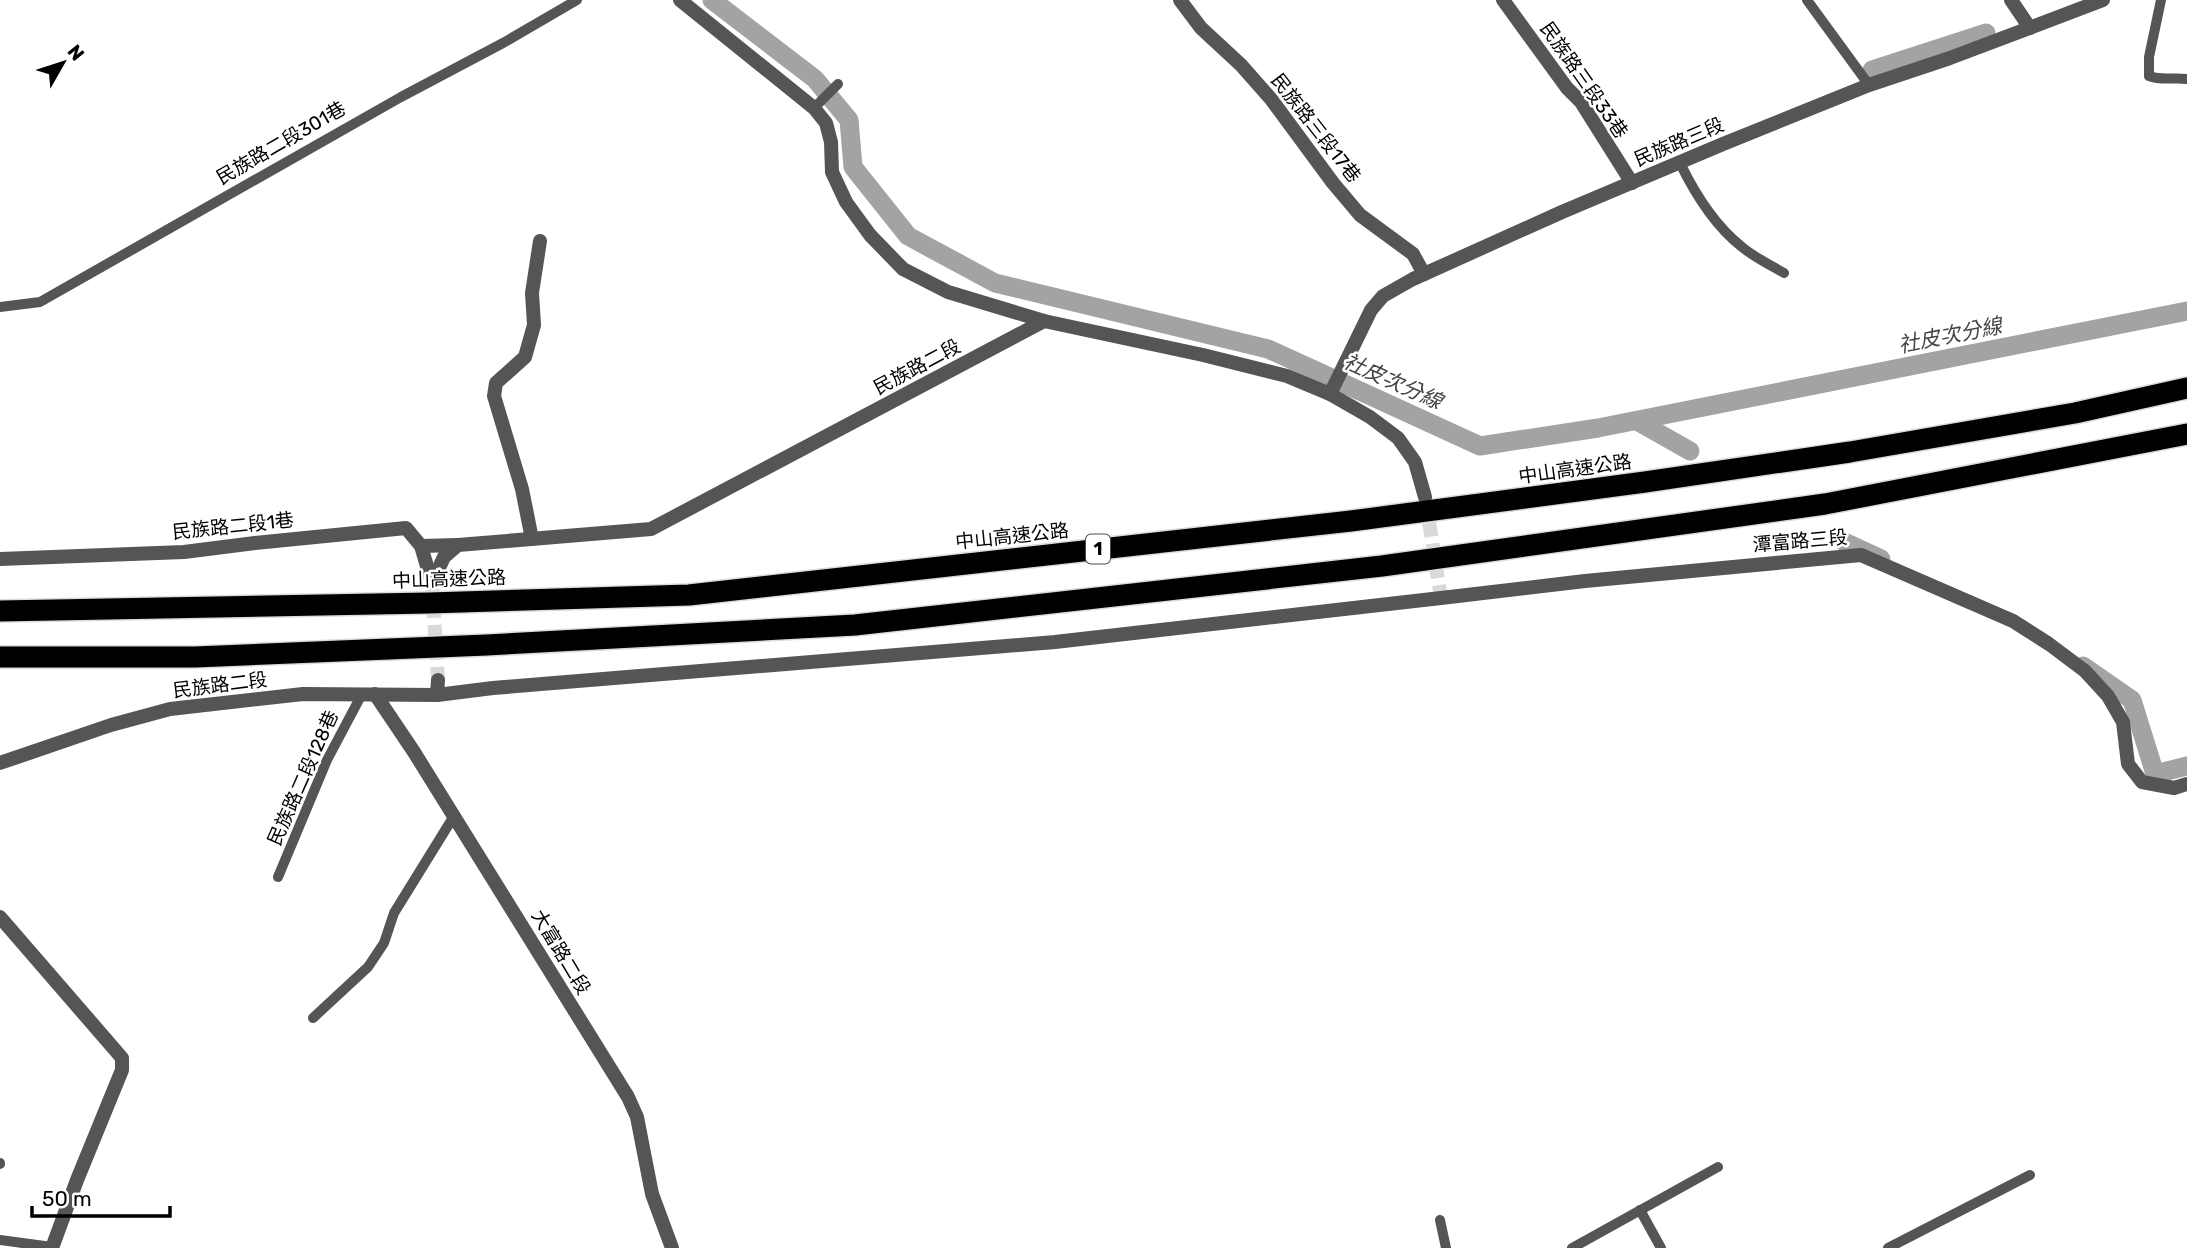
<svg xmlns="http://www.w3.org/2000/svg" width="2187" height="1248" viewBox="0 0 2187 1248" font-family="Rubik,'Noto Sans TC',sans-serif">
	<style>
		.lines { fill: none; stroke-linecap: round; stroke-linejoin: round }
		.canal { stroke: #a3a3a3; stroke-width: 19 }
		.tertiary-tunnel { stroke: #d9d9d9; stroke-width: 14; stroke-dasharray: 14 7; stroke-linecap: butt }
		.motorway-casing { stroke: #dbdbdb; stroke-width: 24 }
		.service { stroke: #555; stroke-width: 10 }
		.minor { stroke: #555; stroke-width: 14 }
		.tertiary { stroke: #555; stroke-width: 14 }
		.motorway { stroke: #000; stroke-width: 21 }
		.labels { text-anchor: middle; dominant-baseline: central; stroke-width: 5; stroke-linejoin: round; paint-order: stroke }
		.shield { fill: #fff; stroke: #4c4c4c; stroke-width: 2 }
		.shield-label { font-size: 18px; font-weight: bold; fill: #000 }
		.street-label { font-size: 19px; fill: #000; stroke: #fff }
		.water-label { font-size: 21px; font-style: italic; fill: #444; stroke: #fff }
	</style>
	<rect width="100%" height="100%" fill="#fff"/>
	<g class="lines">
		<g class="canal">
			<polyline points="712,0 815,79 849,120 853,167 908,236 995,283 1268,349 1480,446 1598,428 2187,311"/>
			<polyline points="1872,70 1986,33"/>
			<polyline points="1637,421 1690,451"/>
			<polyline points="1844,542 1881,559"/>
			<polyline points="2083,666 2132,700 2155,774 2187,766"/>
		</g>
		<g class="tertiary-tunnel">
			<polyline points="1426,502 1441,598"/>
			<polyline points="432,583 438,680"/>
		</g>
		<g class="motorway-casing">
			<g id="motorway">
				<polyline points="0,611 429,603 689,595 1351,521 1645,482 1850,452 2075,413 2187,388"/>
				<polyline points="0,657 195,657 487,645 855,625 1382,566 1825,504 2187,434"/>
			</g>
		</g>
		<g class="service">
			<polyline points="1807,0 1869,85"/>
			<path d="M 2161,0 L 2149,57 L 2149,76 C 2162,81 2173,77 2187,79"/>
			<polyline points="814,108 838,84"/>
			<path d="M 1680,163 C 1695,194 1714,225 1742,247 C 1754,257 1770,265 1784,273"/>
			<polyline points="0,307 40,302 401,97 503,43 577,0"/>
			<polyline points="278,877 327,760 362,694"/>
			<polyline points="313,1018 368,967 384,943 394,913 454,816"/>
			<polyline points="0,1164 0,1163"/>
			<polyline points="1640,1210 1661,1248"/>
			<polyline points="1440,1220 1446,1248"/>
			<polyline points="0,1240 52,1247"/>
			<polyline points="1572,1248 1718,1167"/>
			<polyline points="1888,1248 2030,1175"/>
		</g>
		<g class="minor">
			<polyline points="680,0 814,108 826,123 831,142 832,172 846,202 870,235 903,269 948,292 1044,321"/>
			<polyline points="1180,0 1201,28 1241,65 1271,99 1333,183 1360,215 1413,254 1424,274"/>
			<polyline points="1503,0 1567,88 1581,102 1632,183"/>
			<polyline points="2011,0 2030,28"/>
			<polyline points="1330,394 1371,310 1383,296 1413,279 1562,212 1723,144 1869,85 1950,58 2103,0"/>
			<polyline points="532,539 522,489 494,396 496,383 525,357 534,325 532,293 540,241"/>
			<polyline points="421,546 458,545"/>
			<polyline points="0,559 184,552 255,543 406,528 421,546 432,583"/>
			<polyline points="375,694 414,752 628,1097 637,1117 652,1194 672,1248"/>
			<polyline points="437,695 493,688 1055,642 1441,598"/>
			<polyline points="0,917 122,1058 122,1070 77,1180 52,1248"/>
		</g>
		<g class="tertiary">
			<polyline points="432,583 444,557 458,545 651,529 1044,321 1203,355 1287,376 1330,394 1370,417 1398,438 1415,462 1425,497"/>
			<polyline points="1441,598 1585,581 1861,555 2013,621 2049,644 2085,671 2108,696 2123,722 2128,764 2142,782 2174,788 2187,784"/>
			<polyline points="0,763 111,725 170,709 303,694 437,695 438,680"/>
		</g>
		<use href="#motorway" class="motorway"/>
	</g>
	<g class="labels">
		<rect class="shield" x="1086" y="534.5" width="24" height="29" rx="5"/>
		<g class="shield-label">
			<text x="1098" y="549">1</text>
		</g>
		<g class="street-label">
			<text transform="translate(1584 80) rotate(55)">民族路三段33巷</text>
			<text transform="translate(1316 128) rotate(52)">民族路三段17巷</text>
			<text transform="translate(1679 142) rotate(-23)">民族路三段</text>
			<text transform="translate(281 143) rotate(-30)">民族路二段301巷</text>
			<text transform="translate(917 367) rotate(-28)">民族路二段</text>
			<text transform="translate(1575 469) rotate(-8)">中山高速公路</text>
			<text transform="translate(233 526) rotate(-6)">民族路二段1巷</text>
			<text transform="translate(1012 536) rotate(-6)">中山高速公路</text>
			<text transform="translate(1800 541) rotate(-5)">潭富路三段</text>
			<text transform="translate(449 579) rotate(-2)">中山高速公路</text>
			<text transform="translate(220 685) rotate(-7)">民族路二段</text>
			<text transform="translate(303 778) rotate(-66)">民族路二段128巷</text>
			<text transform="translate(561 952) rotate(59)">大富路二段</text>
		</g>
		<g class="water-label">
			<text transform="translate(1950 335) rotate(-11)">社皮次分線</text>
			<text transform="translate(1393 381) rotate(24)">社皮次分線</text>
		</g>
	</g>
	<g transform="translate(63 63) rotate(51)" stroke="#ffffff" stroke-width="5" paint-order="stroke">
	<path d="M0-5L12 26L0 18L-12 26Z" fill="#000000"/>
	<text y="-10" font-size="19" font-weight="bold" text-anchor="middle" fill="#000000">N</text>
	</g>
	<path d="M32 1206v10h138v-10" fill="none" stroke="#000000" stroke-width="3.5"/>
	<text x="42" y="1206" font-size="21" fill="#000000" stroke="#ffffff" stroke-width="5" paint-order="stroke">50 m</text>
</svg>
